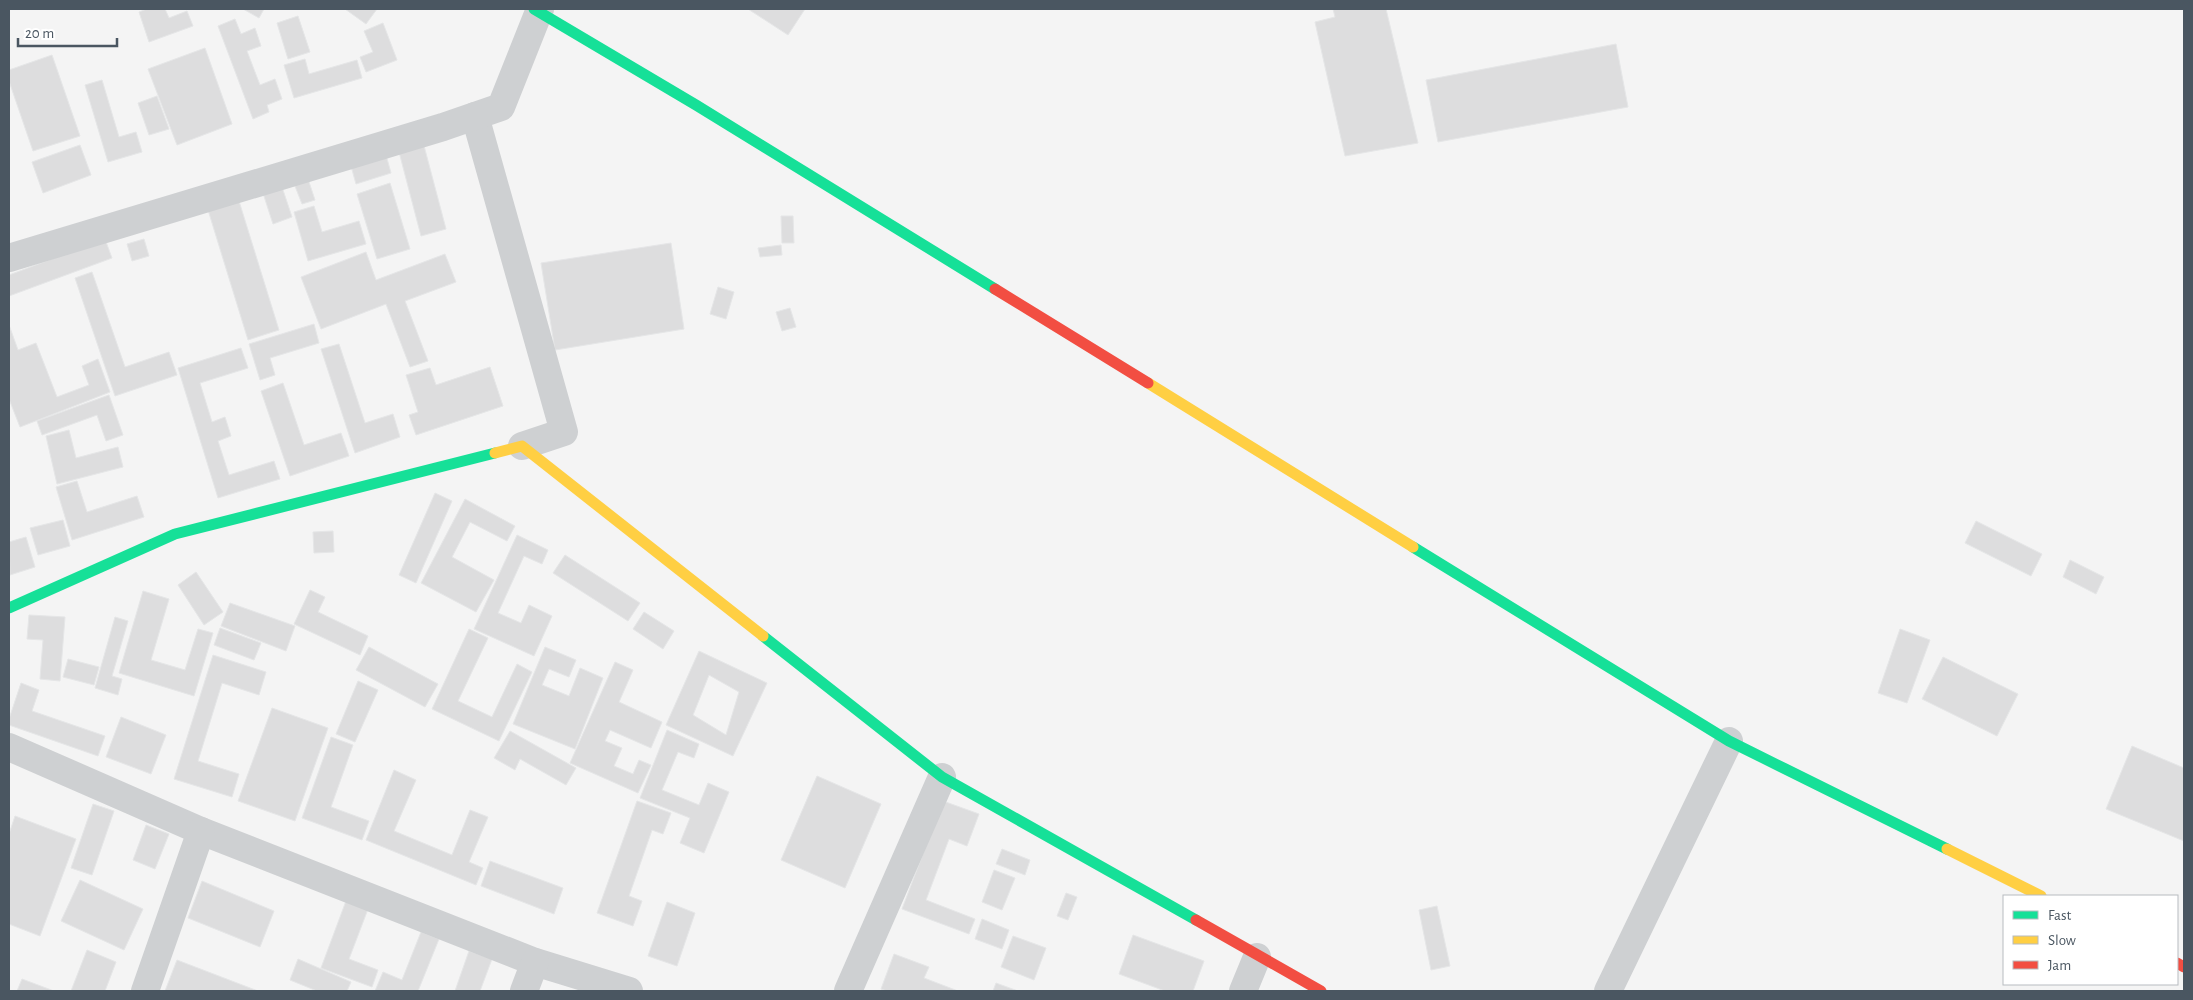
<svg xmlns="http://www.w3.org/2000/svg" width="2193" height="1000" viewBox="0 0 2193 1000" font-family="'Alegreya Sans',sans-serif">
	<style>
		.building { fill: #ddddde; stroke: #e5e6e7; fill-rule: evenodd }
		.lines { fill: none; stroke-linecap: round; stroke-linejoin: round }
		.street { stroke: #ced0d2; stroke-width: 28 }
		.fast { stroke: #16e098; stroke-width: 11 }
		.slow { stroke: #ffcf43; stroke-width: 11 }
		.jam { stroke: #f24e42; stroke-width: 11 }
	</style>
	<rect width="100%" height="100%" fill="#f4f4f4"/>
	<g class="building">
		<polygon points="147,9 165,9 169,18 187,11 193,26 149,42 139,12"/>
		<polygon points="243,9 264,9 259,18"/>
		<polygon points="345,9 377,9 366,24"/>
		<polygon points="748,9 805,9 788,35"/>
		<polygon points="1333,9 1386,9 1418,143 1345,156 1315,22 1335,17"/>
		<polygon points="298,16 310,52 288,59 277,23"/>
		<polygon points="235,19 241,34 255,28 261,46 247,51 260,85 275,79 282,99 267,105 269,112 253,119 218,26"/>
		<polygon points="383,23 397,60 366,72 360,57 373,52 364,31"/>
		<polygon points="1616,44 1628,107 1438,142 1426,80"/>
		<polygon points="205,48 232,124 177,145 148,69"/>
		<polygon points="52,55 80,136 33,151 9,81 9,70"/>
		<polygon points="305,59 309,74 357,60 362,78 294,98 284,65"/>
		<polygon points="102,80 119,137 136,132 142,152 108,162 85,85"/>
		<polygon points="157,96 169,129 149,135 138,103"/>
		<polygon points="423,142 446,229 421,236 398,148"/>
		<polygon points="80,145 91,175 43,193 32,162"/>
		<polygon points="386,155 391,173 356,184 351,166"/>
		<polygon points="307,176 315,200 302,204 293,181"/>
		<polygon points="390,183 410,249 377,259 357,194"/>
		<polygon points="281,184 292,217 273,224 262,190"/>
		<polygon points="239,201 279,330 248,340 208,210"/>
		<polygon points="314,206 322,232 359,221 366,244 308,261 294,212"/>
		<polygon points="781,216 793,216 794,243 782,243"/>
		<polygon points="105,239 112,258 9,296 9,275"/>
		<polygon points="144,239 149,256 132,261 127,244"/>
		<polygon points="671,243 684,329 555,350 541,263"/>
		<polygon points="781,245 782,255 760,257 758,248"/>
		<polygon points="366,252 376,280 445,254 456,282 405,301 428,361 410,367 386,304 321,329 301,277"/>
		<polygon points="92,272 125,367 169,352 177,375 115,396 75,278"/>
		<polygon points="718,287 734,292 726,319 710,314"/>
		<polygon points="790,308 796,327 782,331 776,312"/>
		<polygon points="314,324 319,343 270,358 275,375 260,380 249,344"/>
		<polygon points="9,325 18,350 36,343 57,397 89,385 82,366 98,359 110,392 20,427 9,399"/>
		<polygon points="339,344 365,423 393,414 400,437 355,453 321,349"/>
		<polygon points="241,348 248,368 200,383 212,422 225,417 231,436 218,441 229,475 274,461 280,479 218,498 178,368"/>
		<polygon points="490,367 503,406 416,435 409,415 418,412 406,375 430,368 436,385"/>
		<polygon points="283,383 304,445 341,433 349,456 290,476 261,391"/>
		<polygon points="109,395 123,435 106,441 97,415 42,435 37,421"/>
		<polygon points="69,430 76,458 118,447 123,467 57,484 46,436"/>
		<polygon points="77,481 87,512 137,496 144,517 72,540 56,487"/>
		<polygon points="435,493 452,501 416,583 399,575"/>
		<polygon points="465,499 515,526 507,541 470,522 452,557 494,580 476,612 421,583"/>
		<polygon points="63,520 70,546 38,555 30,528"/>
		<polygon points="1976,521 2042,554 2031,576 1965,543"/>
		<polygon points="333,531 334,552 314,553 313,532"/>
		<polygon points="517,535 548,550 542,564 524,556 498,613 521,623 529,605 552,616 534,656 474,629"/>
		<polygon points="26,537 35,567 10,575 9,542"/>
		<polygon points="565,555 640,603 628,621 553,573"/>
		<polygon points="2070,560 2104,577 2096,594 2063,577"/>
		<polygon points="196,572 223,612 204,625 178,585"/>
		<polygon points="310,590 325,597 318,612 368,636 360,655 294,624"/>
		<polygon points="143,591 169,599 151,660 185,670 198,629 213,633 194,696 119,673"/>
		<polygon points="230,603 295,626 286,651 221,626"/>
		<polygon points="644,612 674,631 663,649 633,629"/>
		<polygon points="29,615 65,617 60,681 40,679 43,640 27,639"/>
		<polygon points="115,617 128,621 112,676 122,679 118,695 95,688"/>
		<polygon points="220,628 261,643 254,660 214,645"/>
		<polygon points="469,629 488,638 458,701 492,717 517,664 532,672 499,741 432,709"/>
		<polygon points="1900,629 1930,640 1907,703 1878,693"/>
		<polygon points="369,647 438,684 425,707 356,670"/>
		<polygon points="545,647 576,660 569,677 549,669 542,685 569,696 580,668 603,678 575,749 513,724"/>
		<path d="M 699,651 L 767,683 L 733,756 L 666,725 ZM 709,675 L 739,692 L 726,735 L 693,715 Z"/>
		<polygon points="213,655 266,672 259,695 222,683 198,761 239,774 232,797 174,779"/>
		<polygon points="1943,657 2018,694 1997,736 1922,699"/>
		<polygon points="68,659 99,667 94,685 63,677"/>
		<polygon points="615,662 633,670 619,702 662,722 651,748 610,730 605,741 622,748 614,766 633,774 639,760 651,765 638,793 570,763"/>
		<polygon points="358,681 378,690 355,742 336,734"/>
		<polygon points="21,683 39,690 32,711 105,736 98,756 9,725 9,719"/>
		<polygon points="272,708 328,728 295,821 238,801"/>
		<polygon points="121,717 166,735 151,774 106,757"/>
		<polygon points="667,730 699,744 694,758 678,752 662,790 699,805 708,783 729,792 704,853 680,843 690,818 640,798"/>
		<polygon points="510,731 576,768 566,785 520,759 515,770 494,758"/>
		<polygon points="331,737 353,745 331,807 369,821 362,840 302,818"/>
		<polygon points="2132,746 2184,768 2184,841 2106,809"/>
		<polygon points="394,770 416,780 394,831 452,855 470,810 488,817 469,862 483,868 476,885 366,840"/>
		<polygon points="817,776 881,804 845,888 781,860"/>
		<polygon points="637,801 671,813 663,834 652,830 629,896 642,901 633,926 597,913"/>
		<polygon points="943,801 979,814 967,846 949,839 926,900 975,919 969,934 902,909"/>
		<polygon points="93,804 114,811 92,875 71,868"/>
		<polygon points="15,816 76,839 40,936 9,924 9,834"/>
		<polygon points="146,825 169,834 155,869 133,860"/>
		<polygon points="1002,849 1030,860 1025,875 996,864"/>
		<polygon points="490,861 563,888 554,914 481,886"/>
		<polygon points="994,870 1015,878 1002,910 982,902"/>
		<polygon points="80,880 143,909 124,950 61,921"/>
		<polygon points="202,881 274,911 260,947 188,918"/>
		<polygon points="1066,893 1077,897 1068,920 1057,916"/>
		<polygon points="346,901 368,909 349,959 378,970 372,987 321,968"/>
		<polygon points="667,902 695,913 677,966 648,956"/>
		<polygon points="1437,906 1450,966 1431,970 1419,910"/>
		<polygon points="982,919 1009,930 1002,949 975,939"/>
		<polygon points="421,932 439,939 418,991 375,991 383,972 402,980"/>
		<polygon points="1133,935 1204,961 1193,991 1165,991 1119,974"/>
		<polygon points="1013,936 1046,948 1034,980 1001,967"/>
		<polygon points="87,950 116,962 105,991 71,991"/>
		<polygon points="469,951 492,959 480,991 455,991"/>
		<polygon points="894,954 929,967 924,978 958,991 887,991 881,989"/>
		<polygon points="298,959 351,982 347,991 317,991 290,980"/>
		<polygon points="177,960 258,991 165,991"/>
		<polygon points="22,979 54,991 17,991"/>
		<polygon points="996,983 1018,991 993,991"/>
	</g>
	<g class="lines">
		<g class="street">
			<polyline points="475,116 564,432 522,446"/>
			<polyline points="9,258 443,127 501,107 540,9"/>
			<polyline points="9,747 201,831 535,962 629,991"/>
			<polyline points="145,991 201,831"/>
			<polyline points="524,991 535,962"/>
			<polyline points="848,991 942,777"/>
			<polyline points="1243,991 1257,957"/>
			<polyline points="1608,991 1729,741"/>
		</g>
		<g class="fast">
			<polyline points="534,9 696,105 995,289"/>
			<polyline points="1413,547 1729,741 1947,849"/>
			<polyline points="9,608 175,534 495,453"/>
			<polyline points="763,636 942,777 1196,920"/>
		</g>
		<g class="slow">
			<polyline points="1148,383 1413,547"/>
			<polyline points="495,453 522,446 763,636"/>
			<polyline points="1947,849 2041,896"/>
		</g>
		<g class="jam">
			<polyline points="995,289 1148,383"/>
			<polyline points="1196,920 1321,991"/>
			<polyline points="2177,963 2184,967"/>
		</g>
	</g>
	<rect width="2193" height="1000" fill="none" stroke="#4a5661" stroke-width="20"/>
	<rect x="2003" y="895" width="175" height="90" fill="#ffffff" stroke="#b7bbc0"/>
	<rect x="2013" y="911" width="25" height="8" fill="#16e098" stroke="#b7bbc0"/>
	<text x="2048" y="920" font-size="15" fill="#4a5661">Fast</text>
	<rect x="2013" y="936" width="25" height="8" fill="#ffcf43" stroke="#b7bbc0"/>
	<text x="2048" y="945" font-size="15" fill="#4a5661">Slow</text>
	<rect x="2013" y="961" width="25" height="8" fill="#f24e42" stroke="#b7bbc0"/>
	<text x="2048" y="970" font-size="15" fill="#4a5661">Jam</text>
	<path d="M18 38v8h99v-8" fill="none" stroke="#4a5661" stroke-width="2.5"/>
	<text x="25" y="38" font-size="15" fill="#4a5661" stroke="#ffffff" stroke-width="4" paint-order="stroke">20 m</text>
</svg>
